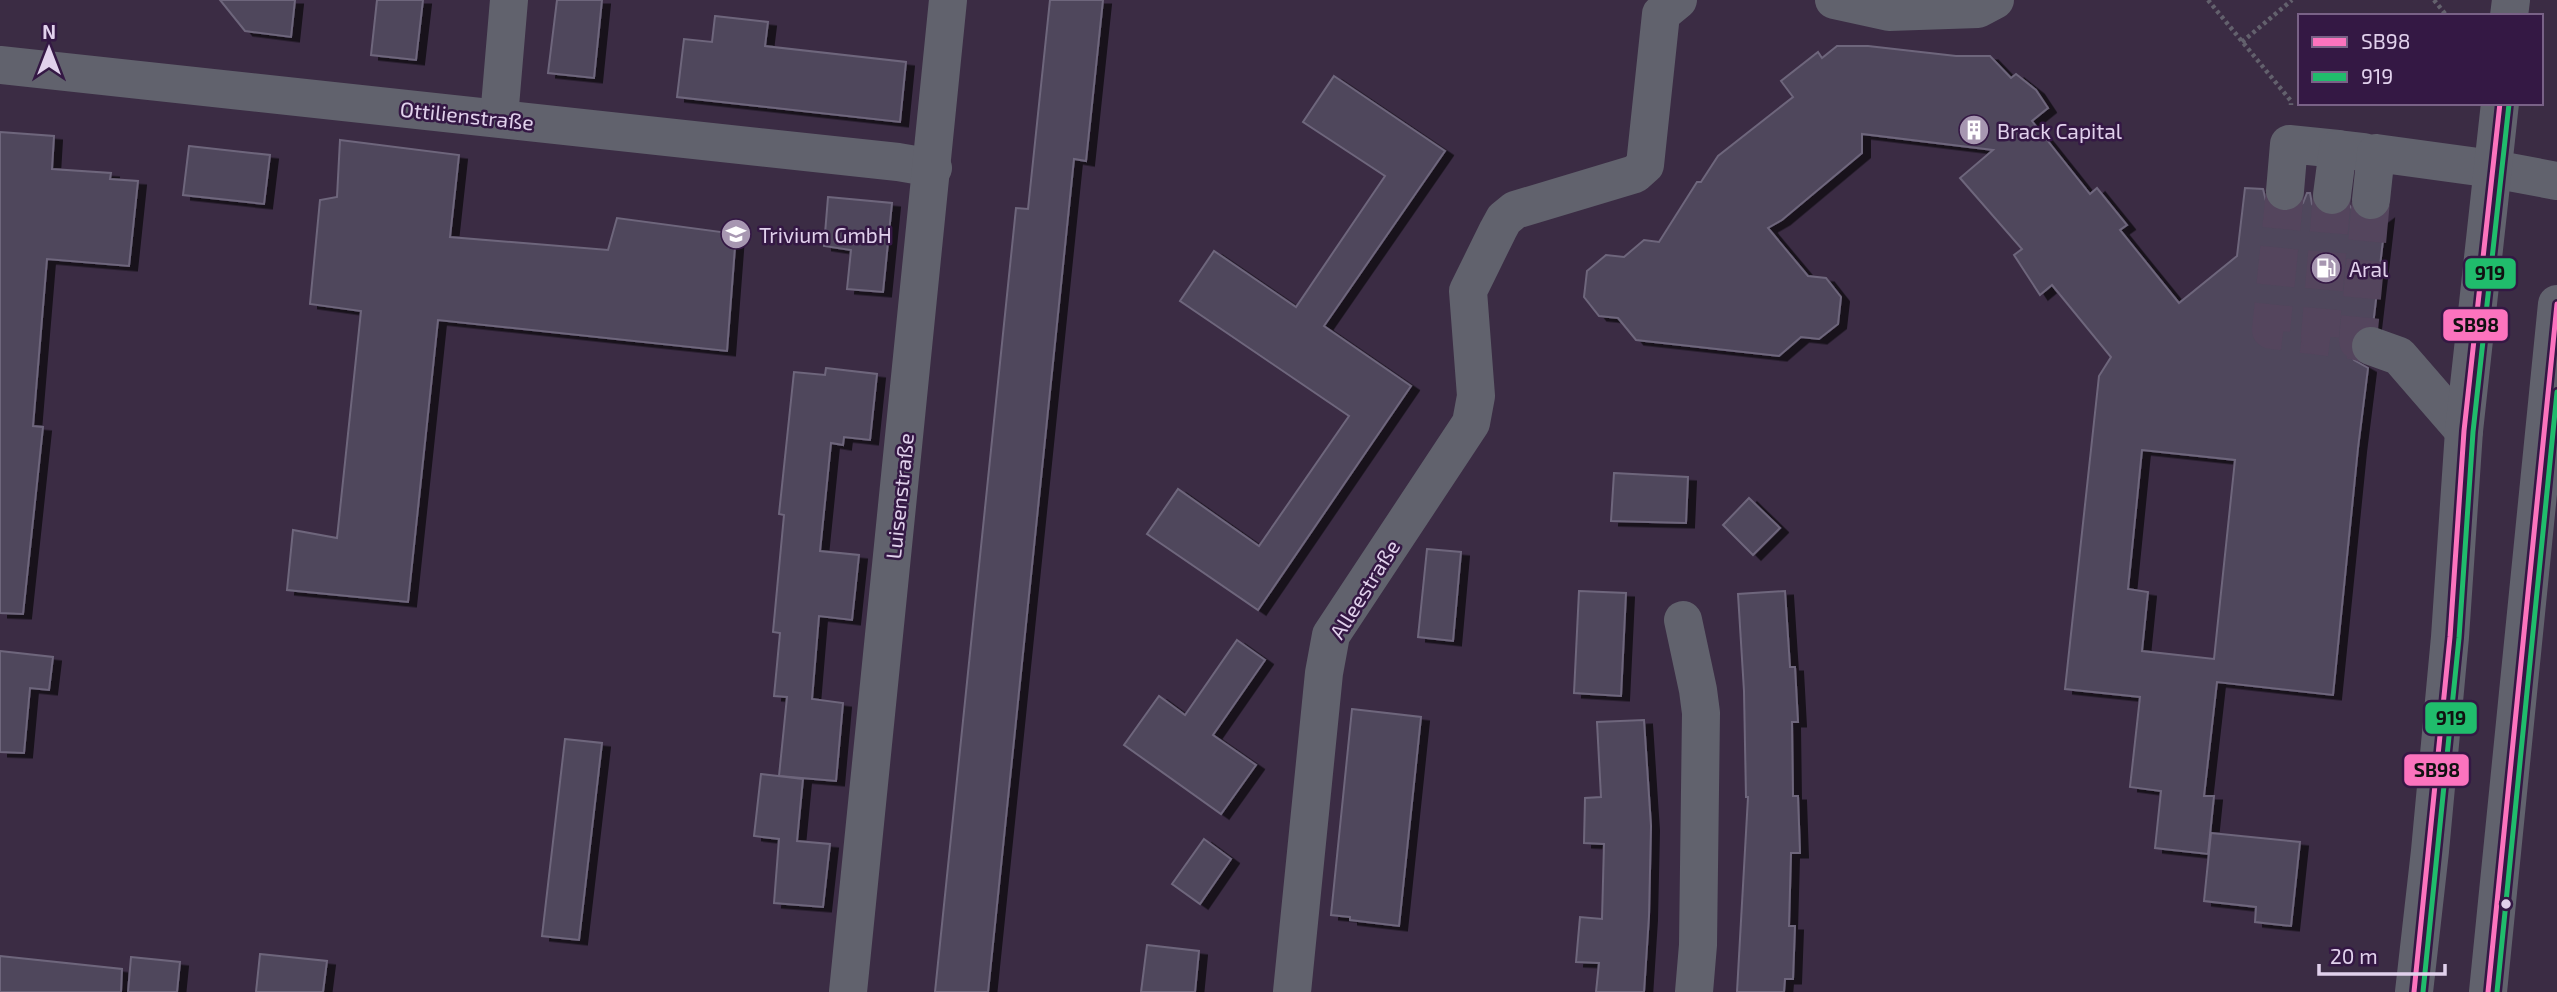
<svg xmlns="http://www.w3.org/2000/svg" width="2557" height="992" viewBox="0 0 2557 992" font-family="'Exo 2',sans-serif">
	<style>
		.building { fill: #4f475c; stroke: #6e667c; stroke-width: 2; fill-rule: evenodd; filter: url(#shadow) }
		.lines { fill: none; stroke-linecap: round; stroke-linejoin: round }
		.minor-tunnel { stroke: #54455d; stroke-width: 38; stroke-dasharray: 38 19; stroke-linecap: butt }
		.path { stroke: #63616d; stroke-width: 4.5; stroke-dasharray: 3.5 3.5; stroke-linecap: butt }
		.minor { stroke: #61626d; stroke-width: 38 }
		.bus-1-casing { stroke: #341844; stroke-width: 10 }
		.bus-2-casing { stroke: #341844; stroke-width: 10 }
		.bus-1 { stroke: #fc73be; stroke-width: 5 }
		.bus-2 { stroke: #20bc6c; stroke-width: 5 }
		.bus-dot { fill: #e1d1ec; stroke: #341844; stroke-width: 2.5 }
		.labels { text-anchor: middle; dominant-baseline: central; stroke-width: 5; stroke-linejoin: round; paint-order: stroke }
		.street-label { font-size: 21px; fill: #e1d1ec; stroke: #341844 }
		.poi-label { font-size: 21px; fill: #e1d1ec; stroke: #341844; text-anchor: start }
		.line-badge { stroke: #341844; stroke-width: 2.5 }
		.pale-badge-label { font-size: 19px; text-anchor: middle; font-weight: bold; fill: #111 }
	</style>
	<defs>
		<filter id="shadow"><feDropShadow dx="8" dy="4.5" stdDeviation="0" flood-color="#0009"/></filter>
	</defs>
	<rect width="100%" height="100%" fill="#3b2c44"/>
	<g class="building">
		<polygon points="220,0 295,0 291,37 245,31"/>
		<polygon points="377,0 423,0 416,60 371,55"/>
		<polygon points="557,0 602,0 594,78 548,73"/>
		<polygon points="1050,0 1103,0 1086,161 1074,159 988,992 935,992 1016,208 1028,209"/>
		<polygon points="715,16 768,22 765,46 906,62 900,122 677,97 684,39 712,42"/>
		<path d="M 1837,46 L 1868,46 L 1956,56 L 1990,56 L 2011,78 L 2016,74 L 2036,90 L 2048,108 L 2032,121 L 2090,194 L 2097,188 L 2127,225 L 2120,230 L 2179,303 L 2237,256 L 2245,188 L 2263,189 L 2266,201 L 2272,208 L 2282,213 L 2295,210 L 2303,203 L 2307,193 L 2310,193 L 2312,204 L 2318,212 L 2329,217 L 2341,215 L 2350,206 L 2358,217 L 2368,222 L 2379,220 L 2386,215 L 2373,325 L 2366,325 L 2357,329 L 2350,339 L 2349,349 L 2354,360 L 2368,368 L 2358,448 L 2333,695 L 2217,682 L 2204,796 L 2214,796 L 2208,854 L 2155,848 L 2161,791 L 2130,787 L 2140,697 L 2065,689 L 2099,376 L 2111,357 L 2052,285 L 2040,295 L 2014,255 L 2022,249 L 1960,178 L 1993,150 L 1862,134 L 1862,153 L 1782,220 L 1768,228 L 1808,276 L 1826,278 L 1841,297 L 1838,324 L 1819,339 L 1801,337 L 1779,356 L 1636,340 L 1618,318 L 1599,316 L 1584,297 L 1587,271 L 1606,255 L 1624,257 L 1644,240 L 1659,242 L 1697,182 L 1701,182 L 1718,156 L 1793,97 L 1781,81 L 1818,52 L 1822,58 ZM 2142,450 L 2235,460 L 2214,659 L 2142,651 L 2148,592 L 2128,589 Z"/>
		<polygon points="1334,76 1445,151 1324,326 1411,386 1258,610 1147,534 1178,489 1259,546 1349,416 1180,301 1214,251 1296,307 1385,176 1303,122"/>
		<polygon points="0,132 54,136 52,169 111,173 110,179 138,181 129,266 47,259 33,426 43,427 23,614 0,613"/>
		<polygon points="340,140 459,155 450,237 608,250 617,218 736,234 727,351 438,320 408,602 287,590 293,530 337,538 361,311 310,304 320,200 337,197"/>
		<polygon points="189,146 270,155 264,204 183,195"/>
		<polygon points="828,197 892,203 883,292 847,289 851,250 824,246"/>
		<polygon points="826,368 877,374 870,440 844,437 843,445 831,443 820,551 859,555 852,620 819,616 812,699 843,703 836,781 779,776 787,697 774,696 780,633 773,632 784,515 779,514 794,372 825,375"/>
		<polygon points="1614,473 1688,477 1686,523 1611,521"/>
		<polygon points="1749,498 1780,528 1753,555 1723,525"/>
		<polygon points="1427,549 1461,552 1453,641 1418,637"/>
		<polygon points="1579,591 1626,593 1621,696 1574,693"/>
		<polygon points="1785,591 1790,667 1795,667 1798,722 1792,722 1793,796 1798,796 1800,853 1791,853 1789,926 1795,926 1793,979 1785,979 1784,992 1737,992 1748,797 1746,797 1744,691 1738,594"/>
		<polygon points="1237,640 1265,660 1213,735 1256,765 1221,814 1124,745 1159,696 1185,715"/>
		<polygon points="0,651 53,657 49,690 30,688 24,753 0,752"/>
		<polygon points="1352,709 1421,717 1399,926 1350,920 1350,917 1331,915"/>
		<polygon points="1644,720 1651,826 1649,916 1644,992 1596,992 1599,963 1576,962 1580,917 1602,919 1604,844 1584,843 1585,798 1601,797 1597,722"/>
		<polygon points="565,739 602,743 579,940 542,936"/>
		<polygon points="761,774 803,779 797,841 830,844 823,907 774,903 779,839 754,836"/>
		<polygon points="2211,833 2300,842 2291,926 2255,922 2256,907 2204,901"/>
		<polygon points="1204,839 1231,859 1200,904 1172,884"/>
		<polygon points="1147,945 1199,951 1195,992 1141,992"/>
		<polygon points="260,954 327,961 323,992 256,992"/>
		<polygon points="0,956 122,969 121,992 0,992"/>
		<polygon points="131,957 180,962 177,992 128,992"/>
	</g>
	<g class="lines">
		<g class="minor-tunnel">
			<polyline points="2285,191 2271,330 2320,336"/>
			<polyline points="2332,195 2320,336 2358,341"/>
			<polyline points="2371,346 2358,341 2371,200"/>
		</g>
		<g class="path">
			<polyline points="2208,0 2291,101 2291,105"/>
			<polyline points="2434,0 2447,16"/>
			<polyline points="2242,42 2292,0"/>
		</g>
		<g class="minor">
			<polyline points="1834,0 1889,12 1978,9 1995,0"/>
			<polyline points="2509,16 2511,0"/>
			<polyline points="0,65 898,162 933,168"/>
			<polyline points="499,118 509,0"/>
			<polyline points="2285,191 2289,144 2338,149"/>
			<polyline points="2332,195 2338,149 2364,152"/>
			<polyline points="2371,200 2376,153 2493,169 2557,181"/>
			<polyline points="2371,346 2399,356 2464,431"/>
			<polyline points="1683,620 1698,690 1701,713 1698,945 1694,992"/>
			<polyline points="848,992 948,0"/>
			<polyline points="1292,992 1324,673 1331,635 1471,423 1476,396 1468,291 1498,230 1504,219 1515,210 1635,174 1645,165 1661,14 1678,0"/>
			<polyline points="2414,992 2430,851 2450,637 2464,431 2500,103"/>
			<polyline points="2488,992 2557,304"/>
		</g>
		<g class="bus-1-casing">
			<g id="bus-1">
				<polyline points="2414,992 2450,637 2464,431 2500,103"/>
				<polyline points="2488,992 2557,304"/>
			</g>
		</g>
		<g class="bus-2-casing">
			<g id="bus-2">
				<polyline points="2423,992 2459,638 2473,432 2509,104"/>
				<polyline points="2497,992 2557,392"/>
			</g>
		</g>
		<use href="#bus-1" class="bus-1"/>
		<use href="#bus-2" class="bus-2"/>
	</g>
	<defs>
		<g id="building-disc" transform="scale(1.575)"><circle r="9.5" fill="#a797b1" stroke="#341844"/><path d="M-4-6H4V6H1V3H-1V6H-4ZM-2.5-4.3h1.7v1.8h-1.7ZM.8-4.3h1.7v1.8H.8ZM-2.5-1h1.7V.8h-1.7ZM.8-1h1.7V.8H.8Z" fill="#fff"/></g>
		<g id="school-disc" transform="scale(1.575)"><circle r="9.5" fill="#a797b1" stroke="#341844"/><path d="M0-5L7-2L0 1L-7-2ZM-4 1L0 2.5L4 1V4Q0 6-4 4Z" fill="#fff"/></g>
		<g id="fuel-disc" transform="scale(1.575)"><circle r="9.5" fill="#a797b1" stroke="#341844"/><path d="M-5.5-6h7V0h2V4h1.3V-2.5L3-4.5l.8-.8L6-3V5H2.5V1h-1V6h-7ZM-4.2-4.7v3.2H.2V-4.7Z" fill="#fff"/></g>
	</defs>
	<g fill-rule="evenodd">
		<use href="#building-disc" x="1974" y="130"/>
		<use href="#school-disc" x="736" y="234"/>
		<use href="#fuel-disc" x="2326" y="268"/>
	</g>
	<circle class="bus-dot" cx="2506" cy="904" r="6"/>
	<g class="labels">
		<g class="street-label">
			<text transform="translate(467 115) rotate(6)">Ottilienstraße</text>
			<text transform="translate(899 496) rotate(-84)">Luisenstraße</text>
			<text transform="translate(1364 589) rotate(-58)">Alleestraße</text>
		</g>
		<g class="poi-label">
			<text x="1997" y="130">Brack Capital</text>
			<text x="759" y="234">Trivium GmbH</text>
			<text x="2349" y="268">Aral</text>
		</g>
	</g>
	<g class="line-badge">
		<rect x="2464" y="257" width="53" height="33" rx="7" fill="#20bc6c"/>
		<rect x="2442" y="308" width="67" height="34" rx="7" fill="#fc73be"/>
		<rect x="2424" y="701" width="54" height="34" rx="7" fill="#20bc6c"/>
		<rect x="2403" y="753" width="67" height="34" rx="7" fill="#fc73be"/>
	</g>
	<g class="pale-badge-label">
		<text x="2490" y="280">919</text>
		<text x="2476" y="332">SB98</text>
		<text x="2451" y="725">919</text>
		<text x="2437" y="777">SB98</text>
	</g>
	<rect x="2298" y="14" width="245" height="91" fill="#341844" stroke="#796287" stroke-width="2"/>
	<rect x="2312" y="37" width="35" height="10" fill="#fc73be" stroke="#796287" stroke-width="2"/>
	<text x="2361" y="49" font-size="21" fill="#e1d1ec">SB98</text>
	<rect x="2312" y="72" width="35" height="10" fill="#20bc6c" stroke="#796287" stroke-width="2"/>
	<text x="2361" y="84" font-size="21" fill="#e1d1ec">919</text>
	<g transform="translate(49 49)" stroke="#341844" stroke-width="5" paint-order="stroke">
	<path d="M0-5L12 26L0 18L-12 26Z" fill="#e1d1ec"/>
	<text y="-10" font-size="19" font-weight="bold" text-anchor="middle" fill="#e1d1ec">N</text>
	</g>
	<path d="M2319 964v10h126v-10" fill="none" stroke="#e1d1ec" stroke-width="3.5"/>
	<text x="2330" y="964" font-size="21" fill="#e1d1ec" stroke="#341844" stroke-width="5" paint-order="stroke">20 m</text>
</svg>
